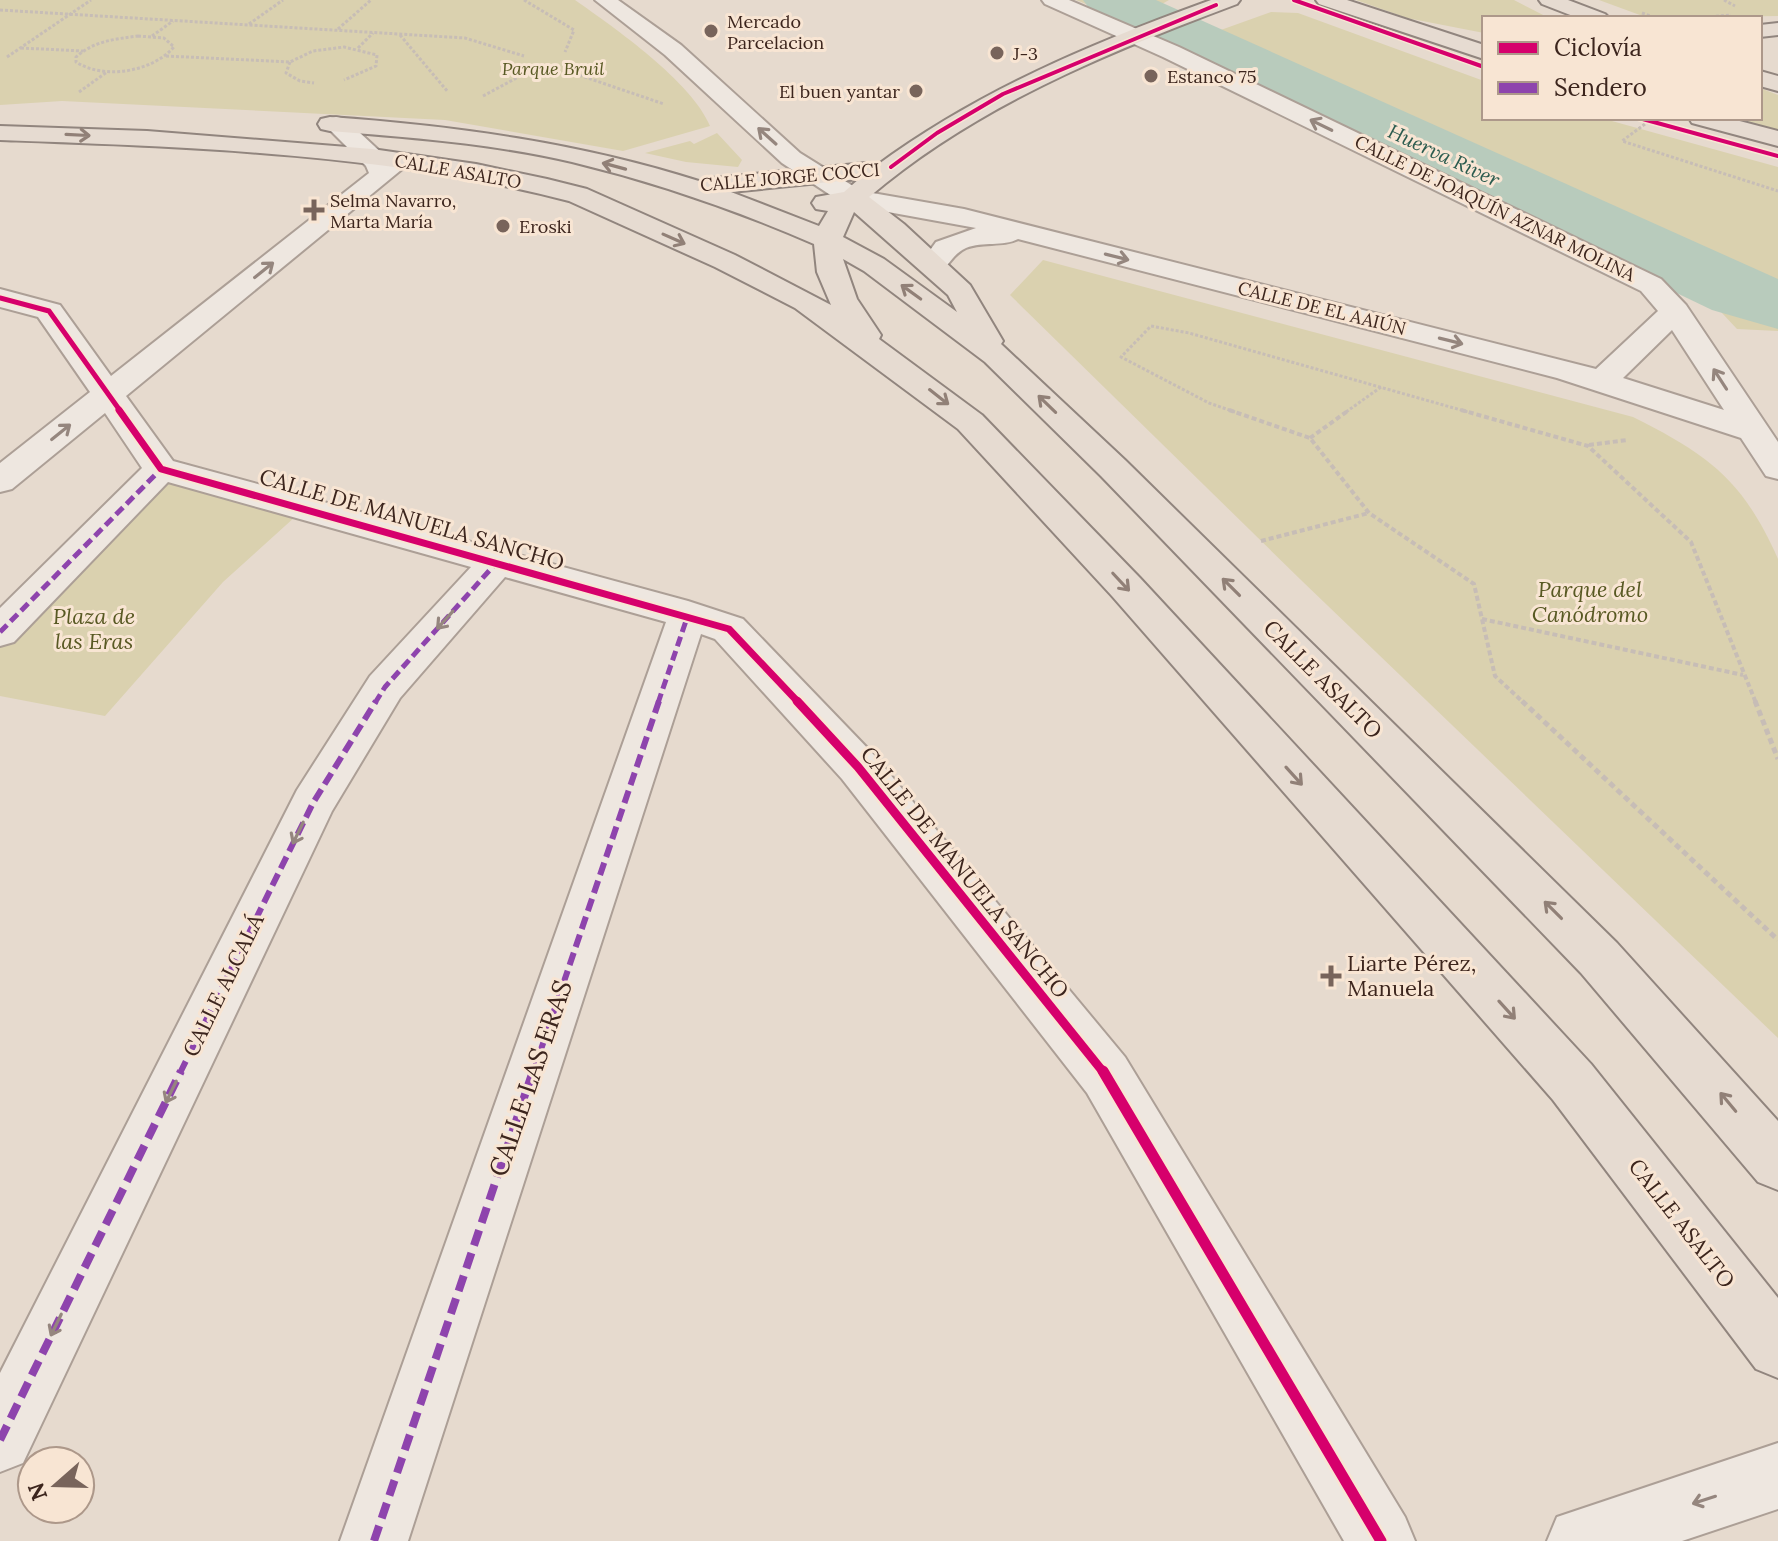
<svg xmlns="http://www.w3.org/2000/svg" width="1778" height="1541" viewBox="0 0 1778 1541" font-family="Lora,serif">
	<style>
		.green { fill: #dad1af }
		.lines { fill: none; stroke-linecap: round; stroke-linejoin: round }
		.river { fill: #b8cbbc; fill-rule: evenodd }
		.minor-casing { stroke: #ac9f96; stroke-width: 4 }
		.major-casing { stroke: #91857e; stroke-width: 4 }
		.path-far2 { stroke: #c7bdb6; stroke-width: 3; stroke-dasharray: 3 2; stroke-linecap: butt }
		.path-far1 { stroke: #c7bdb6; stroke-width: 4; stroke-dasharray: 5 3; stroke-linecap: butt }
		.path { stroke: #c7bdb6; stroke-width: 5; stroke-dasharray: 6 4; stroke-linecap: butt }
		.minor { fill: #eee7e0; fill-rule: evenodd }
		.major { fill: #e6dbd1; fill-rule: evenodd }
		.quiet-far2 { stroke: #8e44ad; stroke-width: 5; stroke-dasharray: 10 5; stroke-linecap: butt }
		.quiet-far1 { stroke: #8e44ad; stroke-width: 6; stroke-dasharray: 13 6; stroke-linecap: butt }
		.quiet { stroke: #8e44ad; stroke-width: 8; stroke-dasharray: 16 8; stroke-linecap: butt }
		.cycleway-far4-casing { stroke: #f8e5d3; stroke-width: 7 }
		.cycleway-far3-casing { stroke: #f8e5d3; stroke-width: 8 }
		.cycleway-far2-casing { stroke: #f8e5d3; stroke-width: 11 }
		.cycleway-far1-casing { stroke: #f8e5d3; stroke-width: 14 }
		.cycleway-casing { stroke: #f8e5d3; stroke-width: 16 }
		.cycleway-far4 { stroke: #d6006c; stroke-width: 4 }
		.cycleway-far3 { stroke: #d6006c; stroke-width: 5 }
		.cycleway-far2 { stroke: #d6006c; stroke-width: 7 }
		.cycleway-far1 { stroke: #d6006c; stroke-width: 9 }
		.cycleway { stroke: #d6006c; stroke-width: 11 }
		.oneway { stroke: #95867e }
		.oneway2 { stroke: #918077 }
		.poi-dot { fill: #78645b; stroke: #f8e5d3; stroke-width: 3 }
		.labels { text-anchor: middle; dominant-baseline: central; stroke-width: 6; stroke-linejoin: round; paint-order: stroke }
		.far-poi-label { font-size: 18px; fill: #3c251d; stroke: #f8e5d3; text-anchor: start }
		.far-park-label { font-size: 18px; font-style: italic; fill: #585923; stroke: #f8e5d3 }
		.far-street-label { font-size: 18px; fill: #3c251d; stroke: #f8e5d3 }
		.far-water-label { font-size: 20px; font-style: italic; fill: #2c5c4f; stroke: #f8e5d3 }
		.street-label { font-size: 22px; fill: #3c251d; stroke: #f8e5d3 }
		.park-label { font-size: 22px; font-style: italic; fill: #585923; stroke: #f8e5d3 }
		.poi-label { font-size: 22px; fill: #3c251d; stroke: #f8e5d3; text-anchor: start }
		.near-street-label { font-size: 26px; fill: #3c251d; stroke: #f8e5d3 }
	</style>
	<rect width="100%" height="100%" fill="#e6dace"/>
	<g class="green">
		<path d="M 0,0 L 575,0 C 615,28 692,82 710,126 L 623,151 L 445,120 L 62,101 L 0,105 Z"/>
		<polygon points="1076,0 1169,0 1162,4 1218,31 1271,12 1298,13 1484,81 1484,118 1601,118 1778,167 1778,331 1737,329 1706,296 1649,266 1653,263 1187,44"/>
		<polygon points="1356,0 1514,0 1549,18 1484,18 1484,33 1407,18"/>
		<polygon points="1599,0 1778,0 1778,16 1648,18"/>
		<polygon points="1760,88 1778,95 1778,134 1719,118 1760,118"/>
		<polygon points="717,133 742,160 738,167 686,162 645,153 690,141 694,144"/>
		<path d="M 1043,260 L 1633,417 C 1709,455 1743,480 1778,559 L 1778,1038 L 1302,581 L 1010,295 Z"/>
		<polygon points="161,469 306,507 223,582 105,716 0,696 0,632"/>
	</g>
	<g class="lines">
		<polygon class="river" points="1083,0 1156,0 1778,279 1778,329 1712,310 1092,12"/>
		<g class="minor-casing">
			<g id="minor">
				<path d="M 595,0 L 618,0 L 681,45 L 800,153 L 861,191 L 964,209 L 1596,369 L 1658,311 L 1641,291 L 1163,57 L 1045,4 L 1042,0 L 1069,0 L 1179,47 L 1661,279 L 1686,305 L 1778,442 L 1778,479 L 1766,476 L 1741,438 L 1557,378 L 1018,239 C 1003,247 983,241 966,248 C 946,257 950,277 924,270 L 920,264 L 936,242 L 976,228 L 844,204 L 782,163 L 665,55 ZM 1672,330 L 1724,410 L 1623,378 Z"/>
				<polygon points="336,117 345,119 387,158 399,153 408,156 412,161 126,396 173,461 688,601 743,619 874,755 1125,1057 1405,1517 1415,1541 1344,1541 1087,1093 842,779 715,639 701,634 408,1541 340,1541 666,622 505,577 400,698 332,811 23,1463 0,1472 0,1373 297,790 370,676 471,567 168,482 14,642 0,646 0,608 142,468 105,413 12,489 0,492 0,463 90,392 38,317 0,307 0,289 60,305 111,376 369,173 366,166 324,124 327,119"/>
				<polygon points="1778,1443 1778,1509 1682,1541 1547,1541 1557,1517"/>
			</g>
		</g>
		<g class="major-casing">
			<g id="major">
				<path d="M 1211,0 L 1240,0 L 1237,4 C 1106,53 976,106 869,197 L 904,224 L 970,285 L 1003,341 L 1001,344 L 1125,460 L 1617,943 L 1778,1121 L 1778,1190 L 1758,1182 L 1581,973 L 1101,476 L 985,362 L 864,271 L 843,259 L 857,299 L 881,335 L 879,339 L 982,415 L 1140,578 L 1591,1064 L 1778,1298 L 1778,1378 L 1756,1369 L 1553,1100 L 1112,596 L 958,429 L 795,308 L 715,267 L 569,201 C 385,153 189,147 0,140 L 0,126 L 147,131 L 372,149 L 476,164 L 547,179 L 587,189 L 735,255 L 831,305 L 817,272 L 814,244 C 736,210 655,182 572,162 C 496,144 408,137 330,131 L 321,129 L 318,124 L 321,119 L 330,117 C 456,126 581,143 702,182 L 712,178 L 866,163 L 876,166 C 978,91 1092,43 1211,0 ZM 859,179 L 844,192 L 816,197 L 812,203 L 816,209 L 828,211 L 819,226 L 731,192 ZM 854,212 L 948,295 L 957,312 L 884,259 L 843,237 Z"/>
				<polygon points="1316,0 1347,0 1484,45 1484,59 1319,4"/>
				<polygon points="1539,0 1568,0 1605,14 1609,18 1578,18 1542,4"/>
				<polygon points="1778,23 1778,35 1760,37 1760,25"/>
				<polygon points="1760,71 1778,76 1778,91 1760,86"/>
				<polygon points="1689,118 1728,118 1778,131 1778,146 1692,123"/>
			</g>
		</g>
		<g class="path-far2">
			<polyline points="524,0 574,30 565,52"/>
			<polyline points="1724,0 1735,6"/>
			<polyline points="0,10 465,38 524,56"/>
			<polyline points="1642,13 1656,18"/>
			<polyline points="1696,18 1731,15"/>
			<polyline points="249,24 283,0"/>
			<polyline points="338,29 371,0"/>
			<polyline points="400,35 448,92"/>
			<path d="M 138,36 L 164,38 L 174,47 C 152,72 104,80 76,62 L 76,57 C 94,41 115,39 138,36 Z"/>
			<polyline points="152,36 173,21"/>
			<polyline points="21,48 83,51"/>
			<polyline points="358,48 373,33"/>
			<polyline points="166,56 290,62 313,51 344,47 377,55 376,66 344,80"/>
			<polyline points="7,57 91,0"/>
			<polyline points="290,62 286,73 300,81 314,83"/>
			<polyline points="570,72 664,104"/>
			<polyline points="79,92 107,72"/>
			<polyline points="483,96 522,75"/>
			<polyline points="1649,121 1622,141 1778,191"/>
			<polyline points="1235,412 1209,403 1121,357 1151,326 1189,333 1468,412"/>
			<polyline points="1346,412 1381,387"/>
		</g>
		<g class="path-far1">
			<polyline points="1229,410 1310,438 1369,513 1474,584 1495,676 1524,703"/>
			<polyline points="1461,410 1588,446 1691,542 1756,703"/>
			<polyline points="1310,438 1349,410"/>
			<polyline points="1589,445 1627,440"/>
			<polyline points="1261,541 1369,513"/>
			<polyline points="1482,619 1743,675"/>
		</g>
		<g class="path">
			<polyline points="1522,701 1778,940"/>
			<polyline points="1755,701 1778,759"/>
		</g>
		<use href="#minor" class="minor"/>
		<use href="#major" class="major"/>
		<g class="quiet-far2">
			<polyline points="0,632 161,469"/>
			<polyline points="375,703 385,687 497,562"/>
			<polyline points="658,703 688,615"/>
		</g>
		<g class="quiet-far1">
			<polyline points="180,1073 313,803 376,701"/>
			<polyline points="533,1073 659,701"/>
		</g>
		<g class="quiet">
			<polyline points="0,1440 181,1071"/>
			<polyline points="374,1541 533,1071"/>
		</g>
		<g class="cycleway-far4-casing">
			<g id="cycleway-far4">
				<polyline points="1294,0 1484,67"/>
				<polyline points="1639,118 1778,156"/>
				<polyline points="891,167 937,133 1003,94 1216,5"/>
			</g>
		</g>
		<g class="cycleway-far3-casing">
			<polyline id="cycleway-far3" points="0,298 49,311 121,412"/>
		</g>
		<g class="cycleway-far2-casing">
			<polyline id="cycleway-far2" points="119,410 161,469 729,629 799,703"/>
		</g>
		<g class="cycleway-far1-casing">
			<polyline id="cycleway-far1" points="797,701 858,767 1104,1073"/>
		</g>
		<g class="cycleway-casing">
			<polyline id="cycleway" points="1103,1071 1381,1541"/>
		</g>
		<use href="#cycleway-far4" class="cycleway-far4"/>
		<use href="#cycleway-far3" class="cycleway-far3"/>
		<use href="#cycleway-far2" class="cycleway-far2"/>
		<use href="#cycleway-far1" class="cycleway-far1"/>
		<use href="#cycleway" class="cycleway"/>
	</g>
	<defs><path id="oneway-shaft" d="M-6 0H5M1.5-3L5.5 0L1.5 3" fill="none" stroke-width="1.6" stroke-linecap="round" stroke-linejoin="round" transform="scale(2)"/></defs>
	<g class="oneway">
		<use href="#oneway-shaft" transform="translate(1321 125) rotate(-154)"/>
		<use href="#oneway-shaft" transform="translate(767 136) rotate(-138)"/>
		<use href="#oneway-shaft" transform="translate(1117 257) rotate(14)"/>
		<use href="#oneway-shaft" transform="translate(264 270) rotate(-39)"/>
		<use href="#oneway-shaft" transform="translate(1451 341) rotate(14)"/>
		<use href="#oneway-shaft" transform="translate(1720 379) rotate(-123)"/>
		<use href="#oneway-shaft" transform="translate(61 432) rotate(-39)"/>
		<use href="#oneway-shaft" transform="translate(445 620) rotate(132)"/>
		<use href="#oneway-shaft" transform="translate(298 833) rotate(116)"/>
		<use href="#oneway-shaft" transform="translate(171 1092) rotate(116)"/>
		<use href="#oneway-shaft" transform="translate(56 1325) rotate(116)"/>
		<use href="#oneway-shaft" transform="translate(1704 1500) rotate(162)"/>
	</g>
	<g class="oneway2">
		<use href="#oneway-shaft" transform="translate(78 135) rotate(3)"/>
		<use href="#oneway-shaft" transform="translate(614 166) rotate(-165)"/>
		<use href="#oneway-shaft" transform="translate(674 239) rotate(24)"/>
		<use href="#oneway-shaft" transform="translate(911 292) rotate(-144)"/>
		<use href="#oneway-shaft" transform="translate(939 397) rotate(38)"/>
		<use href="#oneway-shaft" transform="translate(1047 404) rotate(-136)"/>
		<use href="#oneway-shaft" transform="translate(1121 582) rotate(47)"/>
		<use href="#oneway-shaft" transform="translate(1231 587) rotate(-135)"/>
		<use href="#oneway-shaft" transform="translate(1294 776) rotate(48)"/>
		<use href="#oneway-shaft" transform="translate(1553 910) rotate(-135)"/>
		<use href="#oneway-shaft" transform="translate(1507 1010) rotate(48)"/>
		<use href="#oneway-shaft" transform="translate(1728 1102) rotate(-130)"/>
	</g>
	<g class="poi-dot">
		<circle cx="711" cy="31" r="8"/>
		<circle cx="997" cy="53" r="8"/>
		<circle cx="1151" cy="76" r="8"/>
		<circle cx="916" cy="91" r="8"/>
		<path d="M310 198h8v8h8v8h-8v8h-8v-8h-8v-8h8z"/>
		<circle cx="503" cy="226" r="8"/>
		<path d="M1327 964h8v8h8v8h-8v8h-8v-8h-8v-8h8z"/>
	</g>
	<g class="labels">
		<g class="far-poi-label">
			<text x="727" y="21">Mercado<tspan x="727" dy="21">Parcelacion</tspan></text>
			<text x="1013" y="53">J-3</text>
			<text x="1167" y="76">Estanco 75</text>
			<text x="900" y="91" text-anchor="end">El buen yantar</text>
			<text x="330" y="200">Selma Navarro,<tspan x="330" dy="21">Marta María</tspan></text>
			<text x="519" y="226">Eroski</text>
		</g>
		<g class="far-park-label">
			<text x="553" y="68">Parque Bruil</text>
		</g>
		<g class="far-street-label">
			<text transform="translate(458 171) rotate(10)">CALLE ASALTO</text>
			<text transform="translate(790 177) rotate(-5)">CALLE JORGE COCCI</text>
			<text transform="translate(1495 208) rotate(26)">CALLE DE JOAQUÍN AZNAR MOLINA</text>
			<text transform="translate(1322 308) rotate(14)">CALLE DE EL AAIÚN</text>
		</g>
		<g class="far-water-label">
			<text transform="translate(1444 155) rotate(25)">Huerva River</text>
		</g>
		<g class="street-label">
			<text transform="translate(412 519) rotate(16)">CALLE DE MANUELA SANCHO</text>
			<text transform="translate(1323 679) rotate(45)">CALLE ASALTO</text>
			<text transform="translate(965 872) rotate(51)">CALLE DE MANUELA SANCHO</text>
			<text transform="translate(223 985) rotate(-64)">CALLE ALCALÁ</text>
			<text transform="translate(1682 1223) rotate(52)">CALLE ASALTO</text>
		</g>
		<g class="park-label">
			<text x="1590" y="589">Parque del<tspan x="1590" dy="25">Canódromo</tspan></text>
			<text x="94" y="616">Plaza de<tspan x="94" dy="25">las Eras</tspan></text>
		</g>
		<g class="poi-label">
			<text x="1347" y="963">Liarte Pérez,<tspan x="1347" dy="25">Manuela</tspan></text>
		</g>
		<g class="near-street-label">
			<text transform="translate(530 1078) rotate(-71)">CALLE LAS ERAS</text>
		</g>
	</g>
	<rect x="1482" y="16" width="280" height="104" fill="#f8e5d3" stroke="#ad988a" stroke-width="2"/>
	<rect x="1498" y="42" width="40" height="12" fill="#d6006c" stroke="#ad988a" stroke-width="2"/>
	<text x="1554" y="56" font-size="24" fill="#3c251d">Ciclovía</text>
	<rect x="1498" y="82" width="40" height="12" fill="#8e44ad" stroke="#ad988a" stroke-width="2"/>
	<text x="1554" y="96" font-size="24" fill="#3c251d">Sendero</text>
	<g transform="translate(56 1485) rotate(250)"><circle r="38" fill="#f8e5d3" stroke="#ad988a" stroke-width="2"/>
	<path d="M0-6L14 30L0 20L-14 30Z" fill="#78645b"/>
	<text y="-12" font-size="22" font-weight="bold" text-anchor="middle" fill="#3c251d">N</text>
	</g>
</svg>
